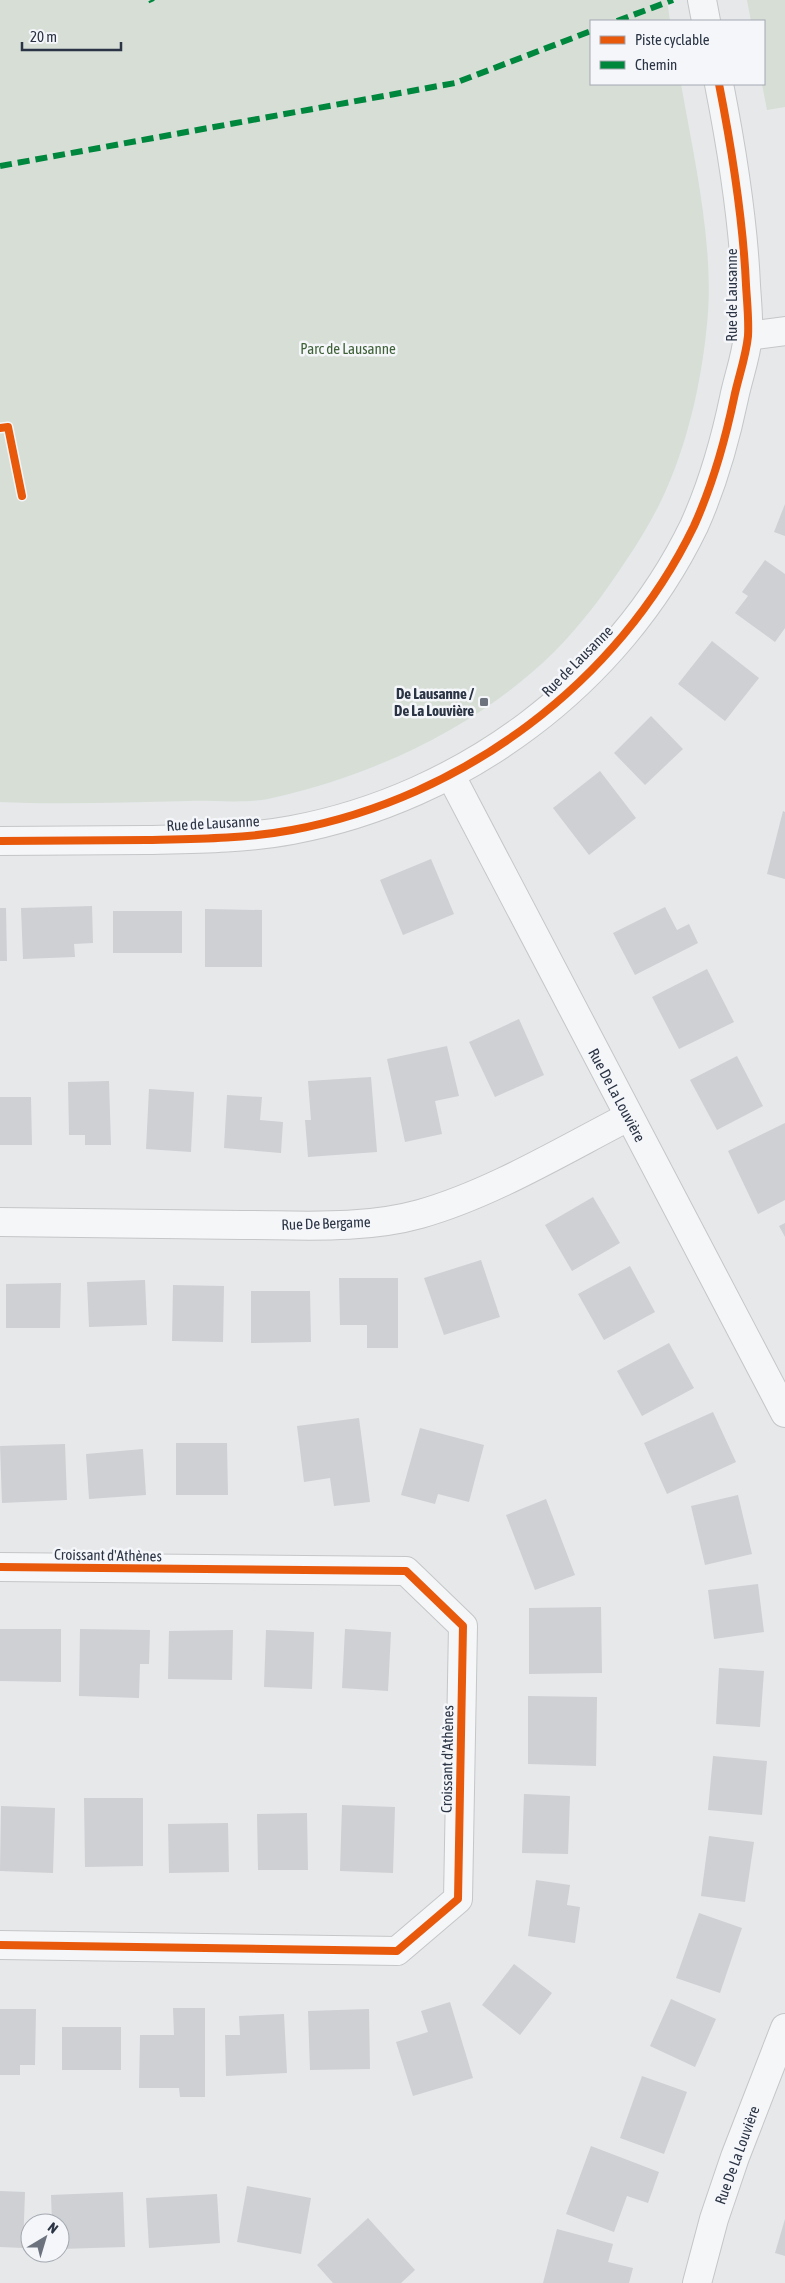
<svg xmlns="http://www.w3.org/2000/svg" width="785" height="2283" viewBox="0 0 785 2283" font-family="'Asap Condensed',sans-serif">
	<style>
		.green { fill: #d6ded6 }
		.building { fill: #ced0d3 }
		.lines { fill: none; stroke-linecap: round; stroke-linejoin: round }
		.street-casing { stroke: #c4c6c8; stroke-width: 30 }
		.street { stroke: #f5f6f7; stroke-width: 28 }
		.quiet { stroke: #00873e; stroke-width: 6; stroke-dasharray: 12 6; stroke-linecap: butt }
		.cycleway-casing { stroke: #f4f6f9; stroke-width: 11 }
		.cycleway { stroke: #e8590c; stroke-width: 8 }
		.poi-dot { fill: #6c737f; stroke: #f4f6f9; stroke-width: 2 }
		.labels { text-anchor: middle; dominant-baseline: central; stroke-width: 5; stroke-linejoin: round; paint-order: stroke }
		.street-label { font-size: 15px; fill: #2b3445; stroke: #f4f6f9 }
		.park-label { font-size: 15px; fill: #3f6138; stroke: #f4f6f9 }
		.poi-label { font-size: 15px; font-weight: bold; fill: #2b3445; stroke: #f4f6f9; text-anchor: end }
	</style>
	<rect width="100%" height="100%" fill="#e6e8ea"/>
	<g class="green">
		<path d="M 0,0 L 667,0 L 670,21 L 591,21 L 591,84 L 681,84 C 694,158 715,249 707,324 C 702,376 690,434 669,483 C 658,510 642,537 625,562 C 604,594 581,625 554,652 C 479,726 375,775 272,798 C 249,804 212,800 188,801 C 125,802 63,805 0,802 Z"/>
		<polygon points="747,0 785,0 785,107 767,110 762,84 764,21 751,21"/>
	</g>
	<g class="building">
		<polygon points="785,504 785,536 774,532"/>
		<polygon points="765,560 785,574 785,628 775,642 735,613 748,596 742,592"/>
		<polygon points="712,641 759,678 725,721 678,684"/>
		<polygon points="651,716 683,749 645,785 614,753"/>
		<polygon points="600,771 636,818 589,855 553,808"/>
		<polygon points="783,811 785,812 785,879 767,874"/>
		<polygon points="431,859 454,914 403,935 380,880"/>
		<polygon points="92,906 93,943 74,944 75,957 23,959 21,908"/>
		<polygon points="665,907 677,930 689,924 698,943 635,975 613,933"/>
		<polygon points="0,908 6,908 7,961 0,961"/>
		<polygon points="205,909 262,910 262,967 205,967"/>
		<rect x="113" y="911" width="69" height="42"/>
		<polygon points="707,969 734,1022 679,1049 652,997"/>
		<polygon points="519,1019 544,1075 495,1097 469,1042"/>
		<polygon points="447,1046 459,1096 435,1101 442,1134 405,1142 387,1059"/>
		<polygon points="737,1056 763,1106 717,1130 690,1080"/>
		<polygon points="371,1077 377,1152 308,1157 305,1120 311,1120 308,1081"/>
		<polygon points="109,1081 111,1145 85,1145 85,1135 69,1135 68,1082"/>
		<polygon points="149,1089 194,1092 191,1152 146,1149"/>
		<polygon points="227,1095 262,1097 260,1120 283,1122 281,1153 224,1148"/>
		<polygon points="0,1097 31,1097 32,1145 0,1145"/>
		<polygon points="785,1123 785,1200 758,1214 728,1151"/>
		<polygon points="593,1197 620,1243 572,1271 545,1225"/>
		<polygon points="785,1223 785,1237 779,1226"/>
		<polygon points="481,1260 500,1317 444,1335 424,1278"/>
		<polygon points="630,1266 655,1312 604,1340 578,1294"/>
		<polygon points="339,1278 398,1278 398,1348 367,1348 367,1325 340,1325"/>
		<polygon points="145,1280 147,1325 89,1327 87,1282"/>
		<polygon points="61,1283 60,1328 6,1328 6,1284"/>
		<polygon points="173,1285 224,1286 223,1342 172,1341"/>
		<polygon points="251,1291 310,1291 311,1342 251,1343"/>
		<polygon points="669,1343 694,1388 642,1416 617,1371"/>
		<polygon points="713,1412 736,1462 667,1494 644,1443"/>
		<polygon points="359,1418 370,1502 334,1506 330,1478 304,1482 297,1426"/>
		<polygon points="420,1428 484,1445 469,1502 438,1494 435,1504 401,1495"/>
		<polygon points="176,1443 227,1443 228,1495 176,1495"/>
		<polygon points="65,1444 67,1500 2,1503 0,1446"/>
		<polygon points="143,1449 146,1495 89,1499 86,1454"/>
		<polygon points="738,1495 752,1554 705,1565 691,1506"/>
		<polygon points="546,1499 575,1575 535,1590 506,1515"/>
		<polygon points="758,1584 764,1632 714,1639 708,1590"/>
		<polygon points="601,1607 602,1673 529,1674 529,1608"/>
		<polygon points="0,1629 61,1629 61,1682 0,1681"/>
		<polygon points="80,1629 150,1630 149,1664 140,1664 139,1698 79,1696"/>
		<polygon points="345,1629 391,1632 388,1691 342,1688"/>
		<polygon points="233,1630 232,1680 168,1679 169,1631"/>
		<polygon points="266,1630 314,1632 312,1689 264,1687"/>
		<polygon points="719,1668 764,1671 760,1727 716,1724"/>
		<polygon points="528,1696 597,1697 596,1766 528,1764"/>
		<polygon points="713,1756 767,1761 762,1815 708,1810"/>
		<polygon points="524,1794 570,1796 568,1854 522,1853"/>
		<polygon points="84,1798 143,1798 143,1866 85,1867"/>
		<polygon points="342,1805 395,1807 393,1873 340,1871"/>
		<polygon points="1,1806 55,1808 53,1873 0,1871"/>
		<polygon points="307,1813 308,1870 258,1870 257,1814"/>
		<polygon points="228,1823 229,1872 169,1873 168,1824"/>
		<polygon points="709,1836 754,1842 745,1902 701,1896"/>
		<polygon points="536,1880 570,1885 567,1905 580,1907 575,1943 528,1936"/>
		<polygon points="699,1913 742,1928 720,1993 676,1978"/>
		<polygon points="514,1964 552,1993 520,2035 482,2005"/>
		<polygon points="671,1999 716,2019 695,2067 650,2046"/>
		<polygon points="450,2002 473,2078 413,2096 396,2042 428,2032 421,2011"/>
		<polygon points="173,2008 205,2008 205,2097 180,2097 179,2088 139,2088 140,2035 174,2035"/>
		<polygon points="0,2009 36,2009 35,2065 20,2065 20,2075 0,2075"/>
		<polygon points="369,2009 370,2069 310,2070 308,2011"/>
		<polygon points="284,2014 287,2073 226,2076 225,2035 240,2035 239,2016"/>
		<rect x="62" y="2027" width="59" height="43"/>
		<polygon points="642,2076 687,2092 664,2154 620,2138"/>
		<polygon points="591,2146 659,2172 648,2203 627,2196 614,2232 566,2214"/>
		<polygon points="247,2186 311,2198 301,2254 237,2242"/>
		<polygon points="0,2191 25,2192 23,2248 0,2247"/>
		<polygon points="123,2192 125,2247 60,2249 60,2223 52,2223 51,2195"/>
		<polygon points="217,2194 220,2243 149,2248 146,2198"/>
		<polygon points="368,2218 415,2270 401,2283 333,2283 317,2265"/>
		<polygon points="785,2219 785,2256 775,2253"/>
		<polygon points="557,2229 613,2244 608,2262 633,2268 629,2283 543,2283"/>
	</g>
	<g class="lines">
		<g class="street-casing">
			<g id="street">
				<polyline points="702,0 706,21"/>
				<polyline points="748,336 785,331"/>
				<polyline points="451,776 785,1413"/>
				<path d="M 0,841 C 49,841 98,840 146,840 C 195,839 244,839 292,830 C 463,798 618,683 694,526 C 712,486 725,441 734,398 C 738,378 746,357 748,336 C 749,320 747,302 746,285 C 743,218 732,150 719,84"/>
				<path d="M 0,1222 C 81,1223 162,1224 242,1225 C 300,1225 363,1230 420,1214 C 491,1194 562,1151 628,1117"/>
				<polyline points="0,1567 406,1571 463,1626 458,1899 397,1951 0,1945"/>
				<polyline points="697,2283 714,2219 735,2157 785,2028"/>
			</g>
		</g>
		<use href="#street" class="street"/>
		<g class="quiet">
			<polyline points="151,0 152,2"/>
			<polyline points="617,21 673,0"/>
			<polyline points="0,166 455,83 591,31"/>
		</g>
		<g class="cycleway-casing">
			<g id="cycleway">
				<polyline points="0,428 8,427 22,496"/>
				<path d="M 0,841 C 49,841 98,840 146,840 C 195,839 244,839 292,830 C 463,798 618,683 694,526 C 712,486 725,441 734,398 C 738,378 746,357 748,336 C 749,320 747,302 746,285 C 743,218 732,150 719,84"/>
				<polyline points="0,1567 406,1571 463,1626 458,1899 397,1951 0,1945"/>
			</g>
		</g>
		<use href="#cycleway" class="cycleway"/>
	</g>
	<rect class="poi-dot" x="479" y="697" width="10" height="10" rx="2.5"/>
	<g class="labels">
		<g class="street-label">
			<text transform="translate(731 295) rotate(-90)">Rue de Lausanne</text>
			<text transform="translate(577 661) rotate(-45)">Rue de Lausanne</text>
			<text transform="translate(213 823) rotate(-3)">Rue de Lausanne</text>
			<text transform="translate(617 1095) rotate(62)">Rue De La Louvière</text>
			<text transform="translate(326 1223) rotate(-2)">Rue De Bergame</text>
			<text transform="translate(108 1555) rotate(1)">Croissant d'Athènes</text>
			<text transform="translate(447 1759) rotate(-89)">Croissant d'Athènes</text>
			<text transform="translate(737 2155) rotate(-70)">Rue De La Louvière</text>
		</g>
		<g class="park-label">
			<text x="348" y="348">Parc de Lausanne</text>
		</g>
		<g class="poi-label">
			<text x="474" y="693">De Lausanne /<tspan x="474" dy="17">De La Louvière</tspan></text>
		</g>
	</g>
	<rect x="590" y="20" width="175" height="65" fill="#f4f6f9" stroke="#a4a8b1"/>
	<rect x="600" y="36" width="25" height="8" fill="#e8590c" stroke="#a4a8b1"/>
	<text x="635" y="45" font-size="15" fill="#2b3445">Piste cyclable</text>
	<rect x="600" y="61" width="25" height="8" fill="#00873e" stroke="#a4a8b1"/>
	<text x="635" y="70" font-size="15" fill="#2b3445">Chemin</text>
	<g transform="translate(45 2238) rotate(38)"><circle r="24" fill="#f4f6f9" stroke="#a4a8b1"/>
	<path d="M0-4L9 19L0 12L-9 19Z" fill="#6c737f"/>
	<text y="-8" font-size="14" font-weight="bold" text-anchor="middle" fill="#2b3445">N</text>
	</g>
	<path d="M22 42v8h99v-8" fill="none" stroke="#2b3445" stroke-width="2.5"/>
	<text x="30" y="42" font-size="15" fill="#2b3445" stroke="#f4f6f9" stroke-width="4" paint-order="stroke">20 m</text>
</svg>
